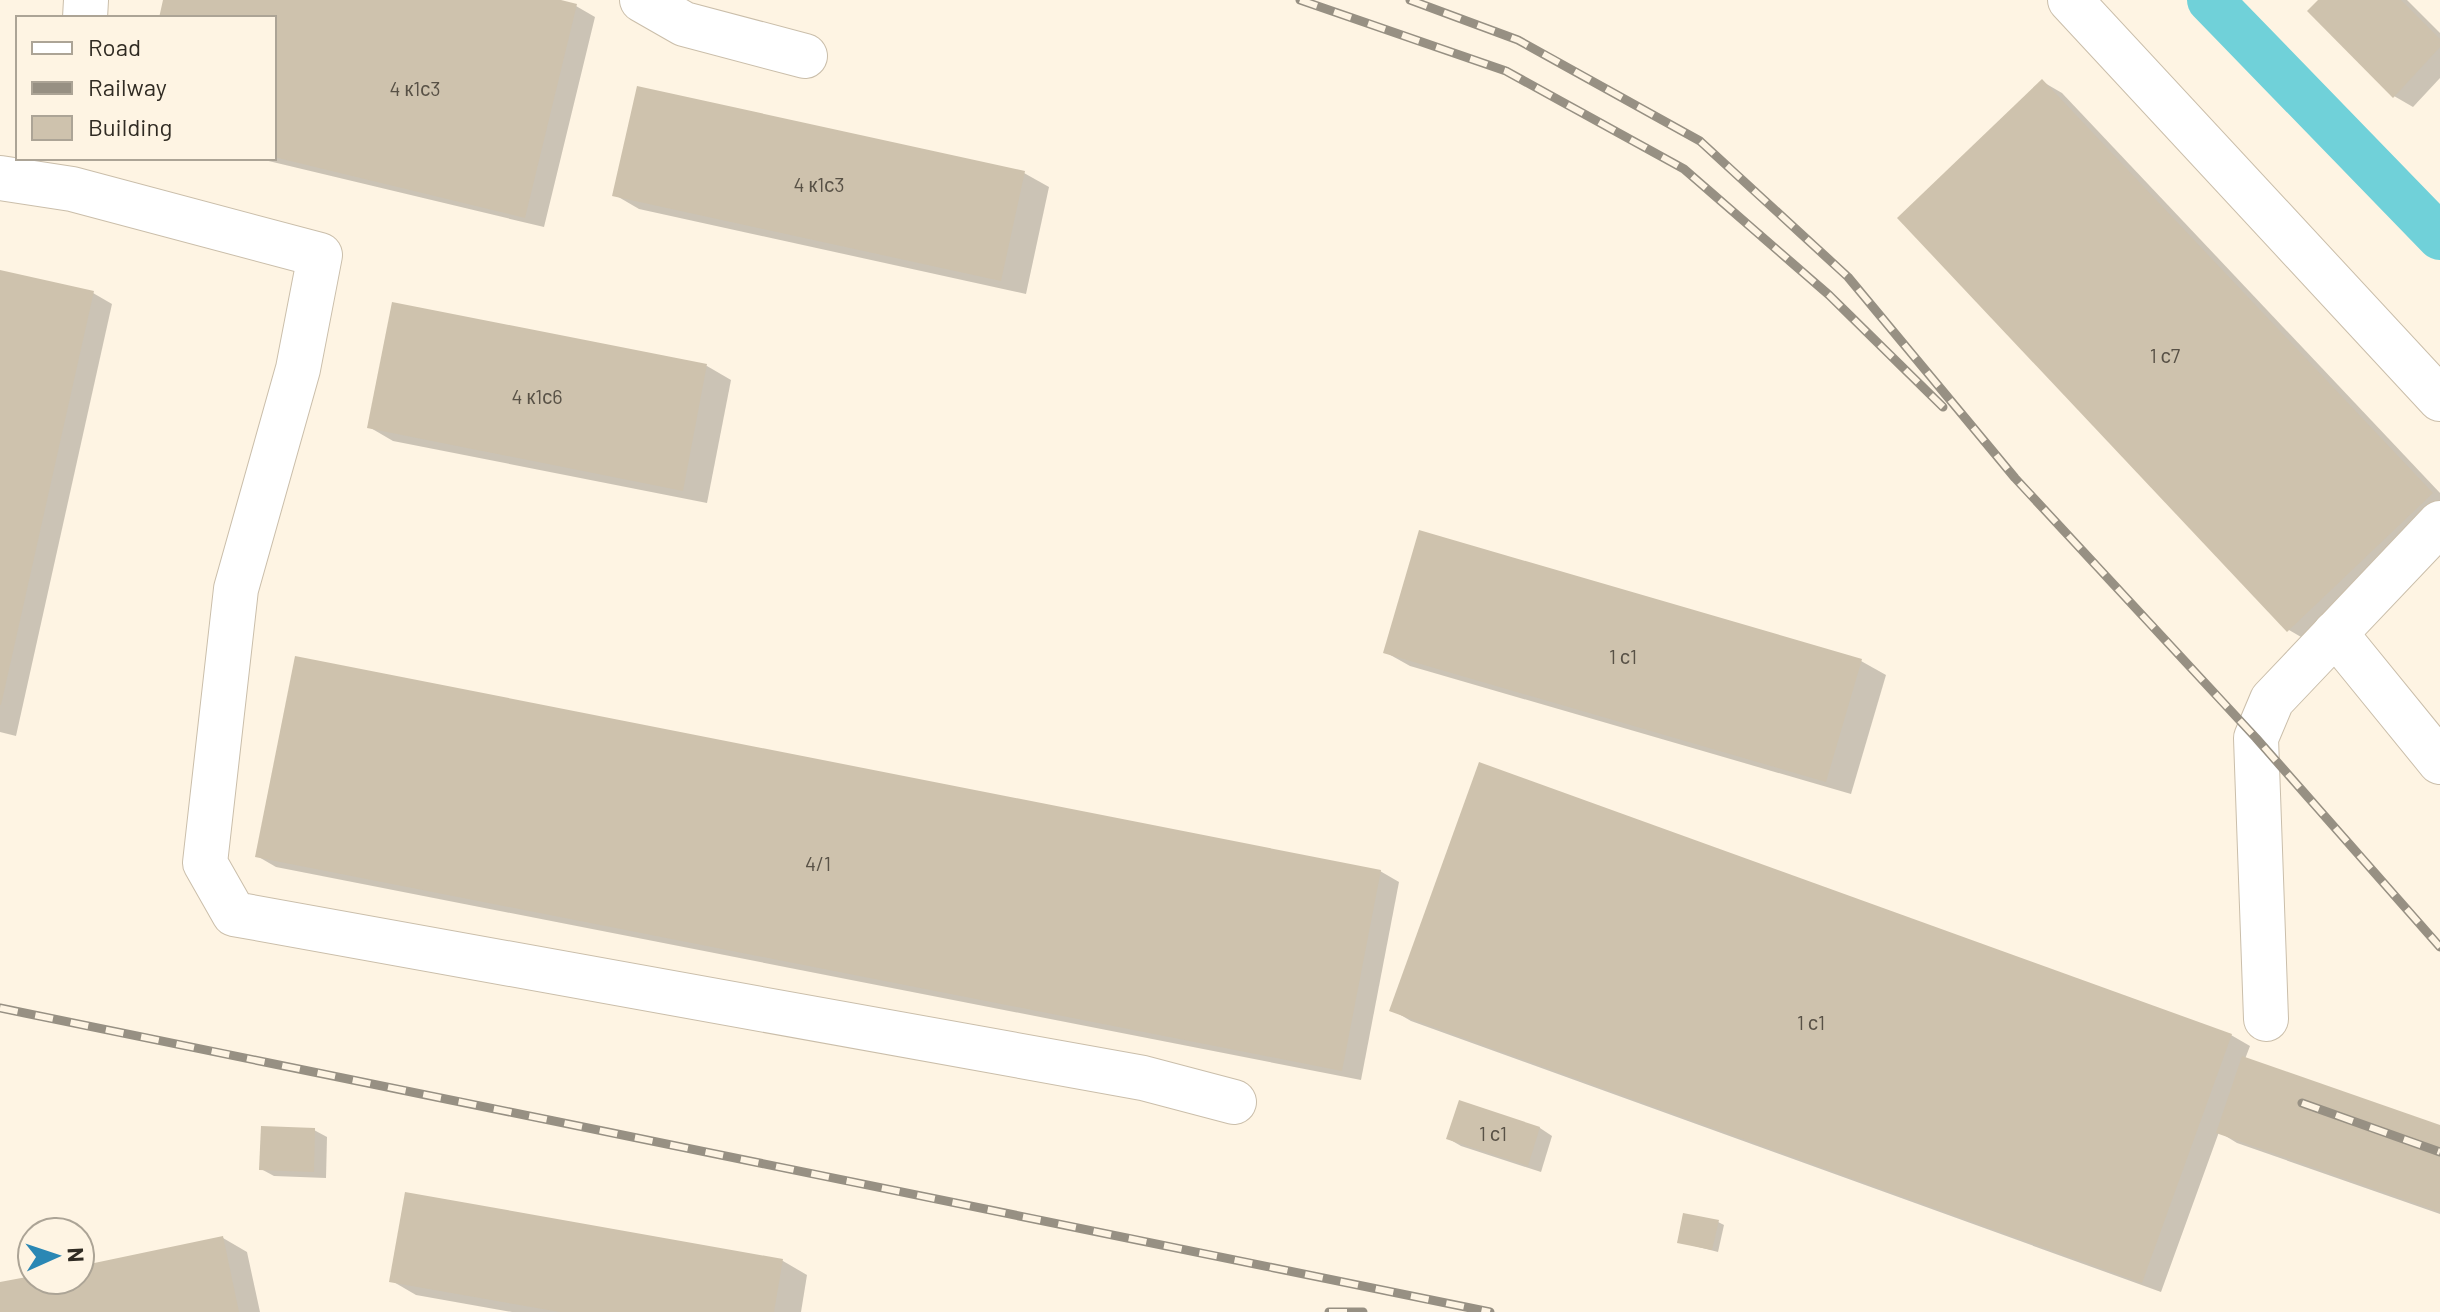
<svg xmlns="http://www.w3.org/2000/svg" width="2440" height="1312" viewBox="0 0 2440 1312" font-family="Barlow,sans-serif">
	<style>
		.shadow { fill: #0003 }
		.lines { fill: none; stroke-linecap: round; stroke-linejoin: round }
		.canal { stroke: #70d1d9; stroke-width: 46 }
		.building { fill: #cec2ad }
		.minor-casing { stroke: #cabeaa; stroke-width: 46 }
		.minor { stroke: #fff; stroke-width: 44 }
		.rail-casing { stroke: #979083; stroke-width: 9 }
		.rail { stroke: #fef4e3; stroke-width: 6; stroke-dasharray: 18; stroke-linecap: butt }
		.labels { text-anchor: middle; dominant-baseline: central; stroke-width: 6; stroke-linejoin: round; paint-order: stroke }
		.number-label { font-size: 20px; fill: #585146 }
	</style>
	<rect width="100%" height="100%" fill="#fef4e3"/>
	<g class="shadow">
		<polygon points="165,0 552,0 576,6 595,17 544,227 256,158 274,158 274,18 161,18"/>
		<polygon points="2321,0 2407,0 2440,33 2440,78 2413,107 2394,96"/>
		<polygon points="2043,82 2062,93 2440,493 2440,515 2308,641 2289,630"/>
		<polygon points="1024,173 1049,187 1026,294 639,209 615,195"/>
		<polygon points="0,272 93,293 112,304 16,736 0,732"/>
		<polygon points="707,366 731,380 707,503 393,441 369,427"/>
		<polygon points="1420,532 1861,661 1886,675 1851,794 1410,666 1385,652"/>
		<polygon points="257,856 1380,871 1399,882 1361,1080 276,867"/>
		<polygon points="1392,1010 2231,1035 2250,1046 2245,1059 2440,1128 2440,1214 2237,1143 2219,1132 2161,1292 1411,1021"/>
		<polygon points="1460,1103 1540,1128 1552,1136 1541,1172 1461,1146 1449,1139"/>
		<polygon points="314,1130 327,1137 326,1178 274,1176 261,1169"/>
		<polygon points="1718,1222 1724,1225 1718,1252 1679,1242"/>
		<polygon points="223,1238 247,1252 260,1312 0,1312 0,1284 32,1278 32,1280 80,1280 80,1268"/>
		<polygon points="783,1261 807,1275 801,1312 512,1312 416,1295 392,1281"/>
	</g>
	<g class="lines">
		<polyline class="canal" points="2210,0 2440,237"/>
	</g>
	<g class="building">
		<polygon points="163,0 561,0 577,4 525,218 274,157 274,18 159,18"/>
		<polygon points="2318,0 2401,0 2440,39 2440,47 2393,98 2307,11"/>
		<polygon points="2042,79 2433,493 2287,632 1897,218"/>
		<polygon points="637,86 1025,171 1001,281 612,196"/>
		<polygon points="0,270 94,291 1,705 0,705"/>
		<polygon points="392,302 707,364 683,491 367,428"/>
		<polygon points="1419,530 1862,659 1826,782 1383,653"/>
		<polygon points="295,656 1381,870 1342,1071 255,857"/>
		<polygon points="1479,762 2232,1034 2142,1283 1389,1011"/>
		<polygon points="2242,1056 2440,1125 2440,1212 2216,1133"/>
		<polygon points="1459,1100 1540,1127 1528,1166 1446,1139"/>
		<polygon points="261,1126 315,1128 314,1172 259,1170"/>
		<polygon points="405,1192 783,1259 774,1312 560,1312 389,1282"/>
		<polygon points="1683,1213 1719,1220 1712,1250 1677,1243"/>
		<polygon points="223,1236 239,1312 0,1312 0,1282 32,1276 32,1280 80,1280 80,1266"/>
	</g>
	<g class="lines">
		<g class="minor-casing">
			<g id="minor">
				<polyline points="642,0 684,24 805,56"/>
				<polyline points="2070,0 2440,399"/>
				<polyline points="85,18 86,0"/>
				<polyline points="0,178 72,189 320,255 298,369 236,589 205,863 234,914 1143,1078 1234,1102"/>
				<polyline points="2335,633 2440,762"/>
				<polyline points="2266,1019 2256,738 2272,700 2440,523"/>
			</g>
		</g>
		<use href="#minor" class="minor"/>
		<g class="rail-casing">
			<g id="rail">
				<polyline points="1300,0 1506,71 1684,169 1829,295 1943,407"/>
				<polyline points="1410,0 1518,40 1700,141 1848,277 2015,478 2256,738 2440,947"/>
				<polyline points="0,1008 1490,1312"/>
				<polyline points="2302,1103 2440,1152"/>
				<polyline points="1329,1312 1363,1312"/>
			</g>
		</g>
		<use href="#rail" class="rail"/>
	</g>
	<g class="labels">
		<g class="number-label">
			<text x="415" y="88">4 к1с3</text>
			<text x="819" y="184">4 к1с3</text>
			<text x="2165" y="355">1 с7</text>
			<text x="537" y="396">4 к1с6</text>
			<text x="1623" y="656">1 с1</text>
			<text x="818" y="863">4/1</text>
			<text x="1811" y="1022">1 с1</text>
			<text x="1493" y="1133">1 с1</text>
		</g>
	</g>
	<rect x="16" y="16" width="260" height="144" fill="#fef4e3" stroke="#aca496" stroke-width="2"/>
	<rect x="32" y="42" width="40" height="12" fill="#ffffff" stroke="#aca496" stroke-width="2"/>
	<text x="88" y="56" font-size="24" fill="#302b23">Road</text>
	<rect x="32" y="82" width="40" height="12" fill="#979083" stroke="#aca496" stroke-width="2"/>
	<text x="88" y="96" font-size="24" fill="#302b23">Railway</text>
	<rect x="32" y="116" width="40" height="24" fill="#cec2ad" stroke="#aca496" stroke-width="2"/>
	<text x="88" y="136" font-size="24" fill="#302b23">Building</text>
	<g transform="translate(56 1256) rotate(87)"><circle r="38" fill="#fef4e3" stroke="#aca496" stroke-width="2"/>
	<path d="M0-6L14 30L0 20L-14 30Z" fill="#2a87b4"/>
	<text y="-12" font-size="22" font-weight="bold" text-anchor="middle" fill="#302b23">N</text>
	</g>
</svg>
